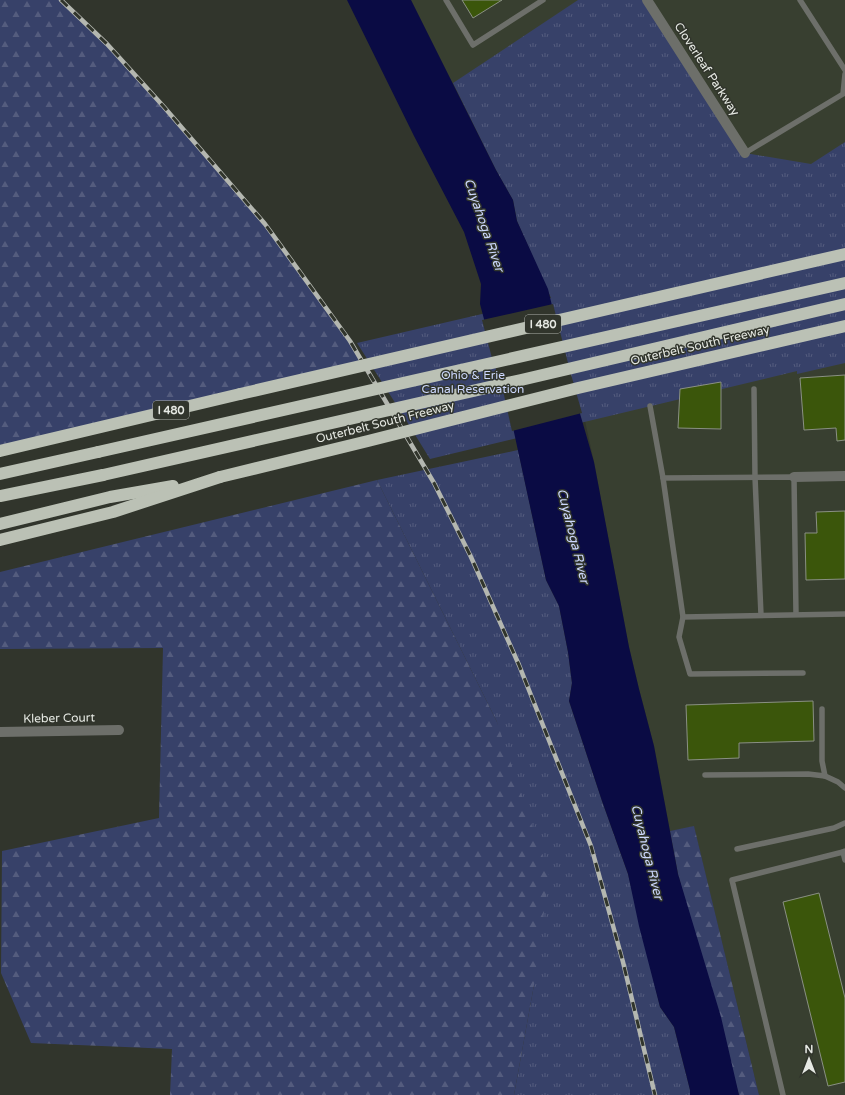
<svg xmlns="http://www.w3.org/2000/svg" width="845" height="1095" viewBox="0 0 845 1095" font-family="'Varela Round',sans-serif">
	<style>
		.built { fill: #383f30 }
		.grass { fill: url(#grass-tufts) }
		.forest { fill: url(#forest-firs) }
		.water { fill: #0a0b44 }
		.pier { fill: #31352c }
		.building { fill: #3b560b; stroke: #8a9084 }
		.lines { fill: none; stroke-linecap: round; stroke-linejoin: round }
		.lane { stroke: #6d6f6a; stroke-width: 5.5 }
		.street { stroke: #6d6f6a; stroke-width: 10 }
		.highway { stroke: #bbc1b5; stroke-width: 12 }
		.rail-casing { stroke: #b4b7b0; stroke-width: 4.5 }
		.rail { stroke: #31352c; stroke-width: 3; stroke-dasharray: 9; stroke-linecap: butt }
		.highway-bridge { stroke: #bbc1b5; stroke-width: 12 }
		.labels { text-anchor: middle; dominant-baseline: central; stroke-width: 3; stroke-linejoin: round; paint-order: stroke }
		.shield { fill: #31352c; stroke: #b0b3ac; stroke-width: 1 }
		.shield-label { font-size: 11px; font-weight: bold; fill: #e6e9e3 }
		.street-label { font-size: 12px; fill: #e6e9e3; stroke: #31352c }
		.park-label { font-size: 12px; fill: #ccd7fd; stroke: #31352c }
		.water-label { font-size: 13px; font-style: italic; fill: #ccd7fd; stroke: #31352c }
	</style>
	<defs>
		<pattern id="grass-tufts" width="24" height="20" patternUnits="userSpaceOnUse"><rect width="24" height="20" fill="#374169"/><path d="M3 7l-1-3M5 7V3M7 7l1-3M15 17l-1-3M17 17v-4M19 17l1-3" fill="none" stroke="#545c7e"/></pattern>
		<pattern id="forest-firs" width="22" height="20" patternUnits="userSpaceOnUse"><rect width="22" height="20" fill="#374169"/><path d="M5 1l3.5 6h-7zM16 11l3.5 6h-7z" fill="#545c7e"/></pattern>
	</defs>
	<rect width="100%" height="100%" fill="#31352c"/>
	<g class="built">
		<polygon points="411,0 845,0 845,230 517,221 513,200 496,170"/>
		<polygon points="845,326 845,1095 759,1095 694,827 670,831 654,746 639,689 629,647 594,462 578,389"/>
	</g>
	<g class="grass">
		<polygon points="578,0 647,0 745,153 811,164 845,142 845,363 797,374 797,371 430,459 401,412 357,343 551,298 517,221 513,200 496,170 453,83"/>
		<polygon points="518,450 546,580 559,606 568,652 572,683 569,701 602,801 628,874 660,1007 674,1027 690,1090 690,1095 514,1095 534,985 497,722 377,480"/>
	</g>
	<g class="forest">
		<polygon points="0,0 61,0 107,44 164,107 265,224 350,341 366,368 14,443 0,445"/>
		<polygon points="377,480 497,722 549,876 534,985 514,1095 170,1095 172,1049 31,1043 1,973 2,851 159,818 163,648 0,649 0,572"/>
		<polygon points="694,826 759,1095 739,1095 678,874 670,831"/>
	</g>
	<polygon class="water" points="347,0 411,0 496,170 513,200 517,221 548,289 568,372 594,462 629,647 639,689 654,746 678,874 721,1017 739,1095 690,1095 690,1090 674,1027 660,1007 639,926 628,874 602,801 569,701 572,683 568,652 559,606 546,580 504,386 494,357 480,304 481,284 464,232 414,136"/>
	<polygon class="pier" points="553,304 570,371 582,413 512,431 502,386 492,358 482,320"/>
	<g class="building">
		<polygon points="462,0 502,0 473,18"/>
		<polygon points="845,375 845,440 837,441 836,428 804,430 800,378"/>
		<polygon points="721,382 721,429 678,428 680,389"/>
		<polygon points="845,511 845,579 806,580 805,533 817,533 816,512"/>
		<polygon points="813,701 814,741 739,743 739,758 688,760 686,705"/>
		<polygon points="819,893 845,998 845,1082 828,1086 783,902"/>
	</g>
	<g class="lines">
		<g class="lane">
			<polyline points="446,0 473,45 543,0"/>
			<polyline points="800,0 845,70"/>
			<polyline points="745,153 843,94 845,74"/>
			<polyline points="754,389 755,477 761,615"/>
			<polyline points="650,406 663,478 794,477 796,614"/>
			<polyline points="663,478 683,617 845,614"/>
			<polyline points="683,617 679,637 690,674 803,673"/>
			<polyline points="822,709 822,761 825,776"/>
			<polyline points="705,775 808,774 825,776 838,782 845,788"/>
			<polyline points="737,849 834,828 845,823"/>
			<polyline points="843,852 845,860"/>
			<polyline points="783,1095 732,880 843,852 845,851"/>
		</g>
		<g class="street">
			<polyline points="647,0 745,153"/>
			<polyline points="794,477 845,476"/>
			<polyline points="0,732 119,730"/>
		</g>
		<g class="highway">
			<polyline points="0,451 240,394"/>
			<polyline points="0,474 98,452"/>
			<polyline points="0,496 103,475"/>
			<polyline points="0,524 110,497 173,486"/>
			<polyline points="0,540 113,512 220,477"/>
		</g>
		<g class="rail-casing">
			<polyline id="rail" points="61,0 107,44 164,107 265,224 350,341 434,483 471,557 519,665 591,846 623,962 655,1095"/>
		</g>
		<use href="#rail" class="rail"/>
		<g class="highway-bridge">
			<polyline points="240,394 845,254"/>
			<polyline points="98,452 845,283"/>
			<polyline points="103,475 521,380 845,304"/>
			<polyline points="220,477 368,441 578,388 845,326"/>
		</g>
	</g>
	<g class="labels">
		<g class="shield">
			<rect x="525" y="315" width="36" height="18" rx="3"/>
			<rect x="153" y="401" width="36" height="18" rx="3"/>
		</g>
		<g class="shield-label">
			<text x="543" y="324">I 480</text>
			<text x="171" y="410">I 480</text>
		</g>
		<g class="street-label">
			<text transform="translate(707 69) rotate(57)">Cloverleaf Parkway</text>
			<text transform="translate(700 345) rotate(-13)">Outerbelt South Freeway</text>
			<text transform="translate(385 422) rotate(-14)">Outerbelt South Freeway</text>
			<text transform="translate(59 718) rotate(-1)">Kleber Court</text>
		</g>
		<g class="park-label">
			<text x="473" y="375">Ohio &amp; Erie<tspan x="473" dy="14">Canal Reservation</tspan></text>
		</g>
		<g class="water-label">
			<text transform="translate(484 225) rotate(71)">Cuyahoga River</text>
			<text transform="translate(573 536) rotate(76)">Cuyahoga River</text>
			<text transform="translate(647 852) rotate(76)">Cuyahoga River</text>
		</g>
	</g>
	<g transform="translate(809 1059)" stroke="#31352c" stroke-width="3" paint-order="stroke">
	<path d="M0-3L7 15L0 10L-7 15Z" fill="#e6e9e3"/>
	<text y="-6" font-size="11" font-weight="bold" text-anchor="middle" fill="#e6e9e3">N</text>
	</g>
</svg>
